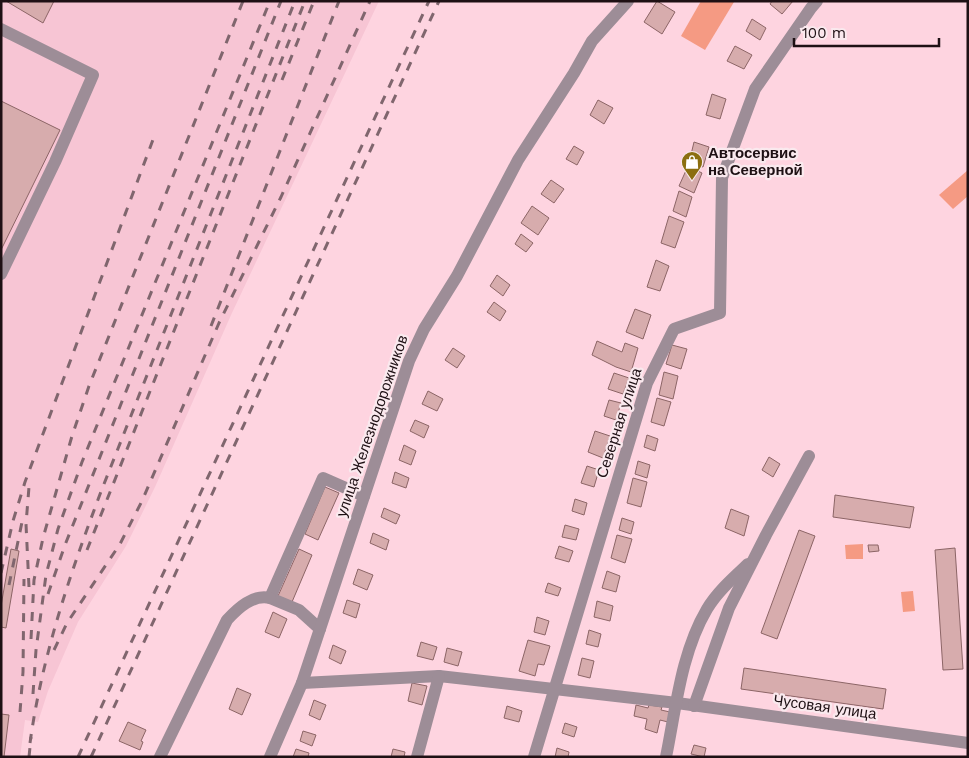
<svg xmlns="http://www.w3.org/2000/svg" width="969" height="758" viewBox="0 0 969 758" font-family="'Work Sans',sans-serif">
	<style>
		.built { fill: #f7c5d4 }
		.green { fill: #f59a83 }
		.building { fill: #d7acad; stroke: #8c6566 }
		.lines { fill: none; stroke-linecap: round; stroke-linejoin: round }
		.minor { stroke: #9d8d97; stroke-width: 12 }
		.rail { stroke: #80666e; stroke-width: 3; stroke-dasharray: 9 9; stroke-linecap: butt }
		.labels { text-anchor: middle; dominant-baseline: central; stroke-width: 4.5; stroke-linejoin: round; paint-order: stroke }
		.poi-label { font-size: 15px; font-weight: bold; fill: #1e1014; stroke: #fae9ee; text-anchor: start }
		.street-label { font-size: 15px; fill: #1e1014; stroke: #fae9ee }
	</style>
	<rect width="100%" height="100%" fill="#fed4e0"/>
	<polygon class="built" points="1,1 379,1 231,315 155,487 126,546 78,622 48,691 38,722 25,720 20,757 1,757"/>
	<g class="green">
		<polygon points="701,1 734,2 705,50 681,36"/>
		<polygon points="968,170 968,196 953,209 939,195"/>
		<polygon points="863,544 863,559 846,559 845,545"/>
		<polygon points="913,591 915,611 903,612 901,592"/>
	</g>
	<g class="building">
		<polygon points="6,1 54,1 43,23"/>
		<polygon points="657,1 675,12 662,34 644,22"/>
		<polygon points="772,1 793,1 782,14 770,4"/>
		<polygon points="752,19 766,28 760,40 746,31"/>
		<polygon points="735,46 752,55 744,69 727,61"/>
		<polygon points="712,94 726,99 720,119 706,115"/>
		<polygon points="598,100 613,108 604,124 590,115"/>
		<polygon points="1,101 60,130 1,250"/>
		<polygon points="694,142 709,147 703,167 689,163"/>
		<polygon points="574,146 584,152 577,165 566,159"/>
		<polygon points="688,166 702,173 694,193 679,186"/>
		<polygon points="551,180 564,189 554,203 541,194"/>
		<polygon points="679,191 692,197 686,217 673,211"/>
		<polygon points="532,206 549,218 538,235 521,223"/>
		<polygon points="669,216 684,222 675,248 661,243"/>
		<polygon points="521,234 533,243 526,252 515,244"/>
		<polygon points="656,260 669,266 660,291 647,287"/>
		<polygon points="497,275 510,285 503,296 490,286"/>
		<polygon points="494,302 506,311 500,321 487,312"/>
		<polygon points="635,309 651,315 643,339 626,332"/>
		<polygon points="597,341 622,352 625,343 638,348 631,372 616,367 592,355"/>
		<polygon points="672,345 687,349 681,369 666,364"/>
		<polygon points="453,348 465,356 457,368 445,360"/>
		<polygon points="664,372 678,376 673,399 659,395"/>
		<polygon points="614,373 629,378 623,394 608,389"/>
		<polygon points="428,391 443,399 437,411 422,404"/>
		<polygon points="657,398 671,402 664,426 651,422"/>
		<polygon points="609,400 621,403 616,420 604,416"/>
		<polygon points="415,420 429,426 424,438 410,431"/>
		<polygon points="595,431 610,436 603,458 588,452"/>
		<polygon points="647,435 658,439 655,451 644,447"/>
		<polygon points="404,445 416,451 411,465 399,460"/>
		<polygon points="769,457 780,464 773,477 762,470"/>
		<polygon points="638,461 650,465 647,478 635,474"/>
		<polygon points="587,466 599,470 594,487 581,483"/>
		<polygon points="395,472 409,478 406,488 392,483"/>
		<polygon points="633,478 647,482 641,507 627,503"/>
		<polygon points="325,487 339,493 318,540 305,534"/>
		<polygon points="835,495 914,507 910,528 833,517"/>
		<polygon points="575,499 587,503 584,515 572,511"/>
		<polygon points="384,508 400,515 396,524 381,517"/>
		<polygon points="731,509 749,516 744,536 725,528"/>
		<polygon points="622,518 634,522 631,534 619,530"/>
		<polygon points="565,525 579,529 576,540 562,537"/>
		<polygon points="799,530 815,536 777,639 761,633"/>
		<polygon points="373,533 389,540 386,550 370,543"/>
		<polygon points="617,535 632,539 625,563 611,558"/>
		<polygon points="868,545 878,545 879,551 869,552"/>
		<polygon points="559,546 573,551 569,562 555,558"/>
		<polygon points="955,548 963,669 943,670 935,550"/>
		<polygon points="11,549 19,551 6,628 1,627 1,606"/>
		<polygon points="299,549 312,555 292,602 278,596"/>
		<polygon points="358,569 373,575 367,590 353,584"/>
		<polygon points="607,571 620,576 616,592 602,588"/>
		<polygon points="548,583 561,588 558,596 545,592"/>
		<polygon points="347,600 360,604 356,618 343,613"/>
		<polygon points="597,601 613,606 610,621 594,617"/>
		<polygon points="273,612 287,619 279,638 265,632"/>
		<polygon points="537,617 549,621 545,635 534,632"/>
		<polygon points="589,630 601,634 598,647 586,644"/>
		<polygon points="528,640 550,646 544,665 538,664 535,676 519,671"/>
		<polygon points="421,642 437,647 433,660 417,656"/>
		<polygon points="333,645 346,651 341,664 329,658"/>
		<polygon points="447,648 462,652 458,666 444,662"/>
		<polygon points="582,658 594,661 590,678 578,675"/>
		<polygon points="744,668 886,689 883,709 741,689"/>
		<polygon points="412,683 427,686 422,705 408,701"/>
		<polygon points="237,688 251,694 242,715 229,709"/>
		<polygon points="314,700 326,705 320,720 309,715"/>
		<polygon points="636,705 648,708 649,705 662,707 661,710 670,712 668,722 660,720 657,733 645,729 647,719 634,716"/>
		<polygon points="507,706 522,711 519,722 504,718"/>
		<polygon points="1,714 9,715 4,757 1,757"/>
		<polygon points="128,722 146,730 141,741 143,742 140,750 119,741"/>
		<polygon points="565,723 577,727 574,737 562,733"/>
		<polygon points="303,731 316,735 312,746 300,741"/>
		<polygon points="694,745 706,748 704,757 691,754"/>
		<polygon points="557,748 569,752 568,757 555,757"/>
		<polygon points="296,749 309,753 308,757 293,757"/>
		<polygon points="393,749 405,752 404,757 391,757"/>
	</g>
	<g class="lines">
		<g class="minor">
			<polyline points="1,29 93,75 55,162 1,274"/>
			<polyline points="320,629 299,610 270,598 323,478 364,496"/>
			<polyline points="302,683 439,676 677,703 968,743"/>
			<polyline points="694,706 729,608 766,535 809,456"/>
			<path d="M 160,757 L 227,620 C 238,608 253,594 270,598"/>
			<polyline points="270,757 302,683 409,361 424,329 457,276 518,160 574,73 592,41 628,1"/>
			<polyline points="417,757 439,676"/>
			<polyline points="534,757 647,383 674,329 720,313 722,178 755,89 811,8 817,1"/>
			<path d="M 666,757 C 676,708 681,653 707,609 C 717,592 733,578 748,564"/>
		</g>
		<g class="rail">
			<polyline points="282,80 314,1"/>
			<polyline points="211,326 339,1"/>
			<polyline points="87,550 305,1"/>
			<polyline points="1,573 13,521 25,482 154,137"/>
			<polyline points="9,585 22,522"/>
			<polyline points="29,587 26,524 29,487"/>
			<polyline points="48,594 65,545 281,1"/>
			<polyline points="31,639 34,580 43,538 72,436 89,386 243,1"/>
			<polyline points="54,650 67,623 120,544 142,501 219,323 281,197 370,1"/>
			<polyline points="33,694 36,650 46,575 58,529 82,462 270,1"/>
			<polyline points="20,712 23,672 24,579"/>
			<path d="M 30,743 C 42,655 71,571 102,489 L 295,1"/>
			<polyline points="29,757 31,737"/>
			<polyline points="78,757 429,1"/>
			<polyline points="91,757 439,1"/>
		</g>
	</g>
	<defs>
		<g id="shop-pin" transform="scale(1.125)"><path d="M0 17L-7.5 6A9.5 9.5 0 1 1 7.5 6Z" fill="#8b6e0f" stroke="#fae9ee"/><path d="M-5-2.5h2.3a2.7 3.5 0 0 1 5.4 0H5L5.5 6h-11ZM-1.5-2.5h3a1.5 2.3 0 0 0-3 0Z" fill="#fff"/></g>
	</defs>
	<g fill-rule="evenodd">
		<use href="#shop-pin" x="692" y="162"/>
	</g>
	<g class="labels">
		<g class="poi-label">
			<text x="708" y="153">Автосервис<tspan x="708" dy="17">на Северной</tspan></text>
		</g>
		<g class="street-label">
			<text transform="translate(619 423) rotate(-72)">Северная улица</text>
			<text transform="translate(372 426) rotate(-71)">улица Железнодорожников</text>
			<text transform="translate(825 707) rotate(8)">Чусовая улица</text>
		</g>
	</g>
	<rect width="969" height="758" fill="none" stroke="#1e1014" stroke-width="5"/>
	<path d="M794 38v8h145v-8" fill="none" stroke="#1e1014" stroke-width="2.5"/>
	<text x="802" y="38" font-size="15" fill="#1e1014" stroke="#fae9ee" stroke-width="4" paint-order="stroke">100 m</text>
</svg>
